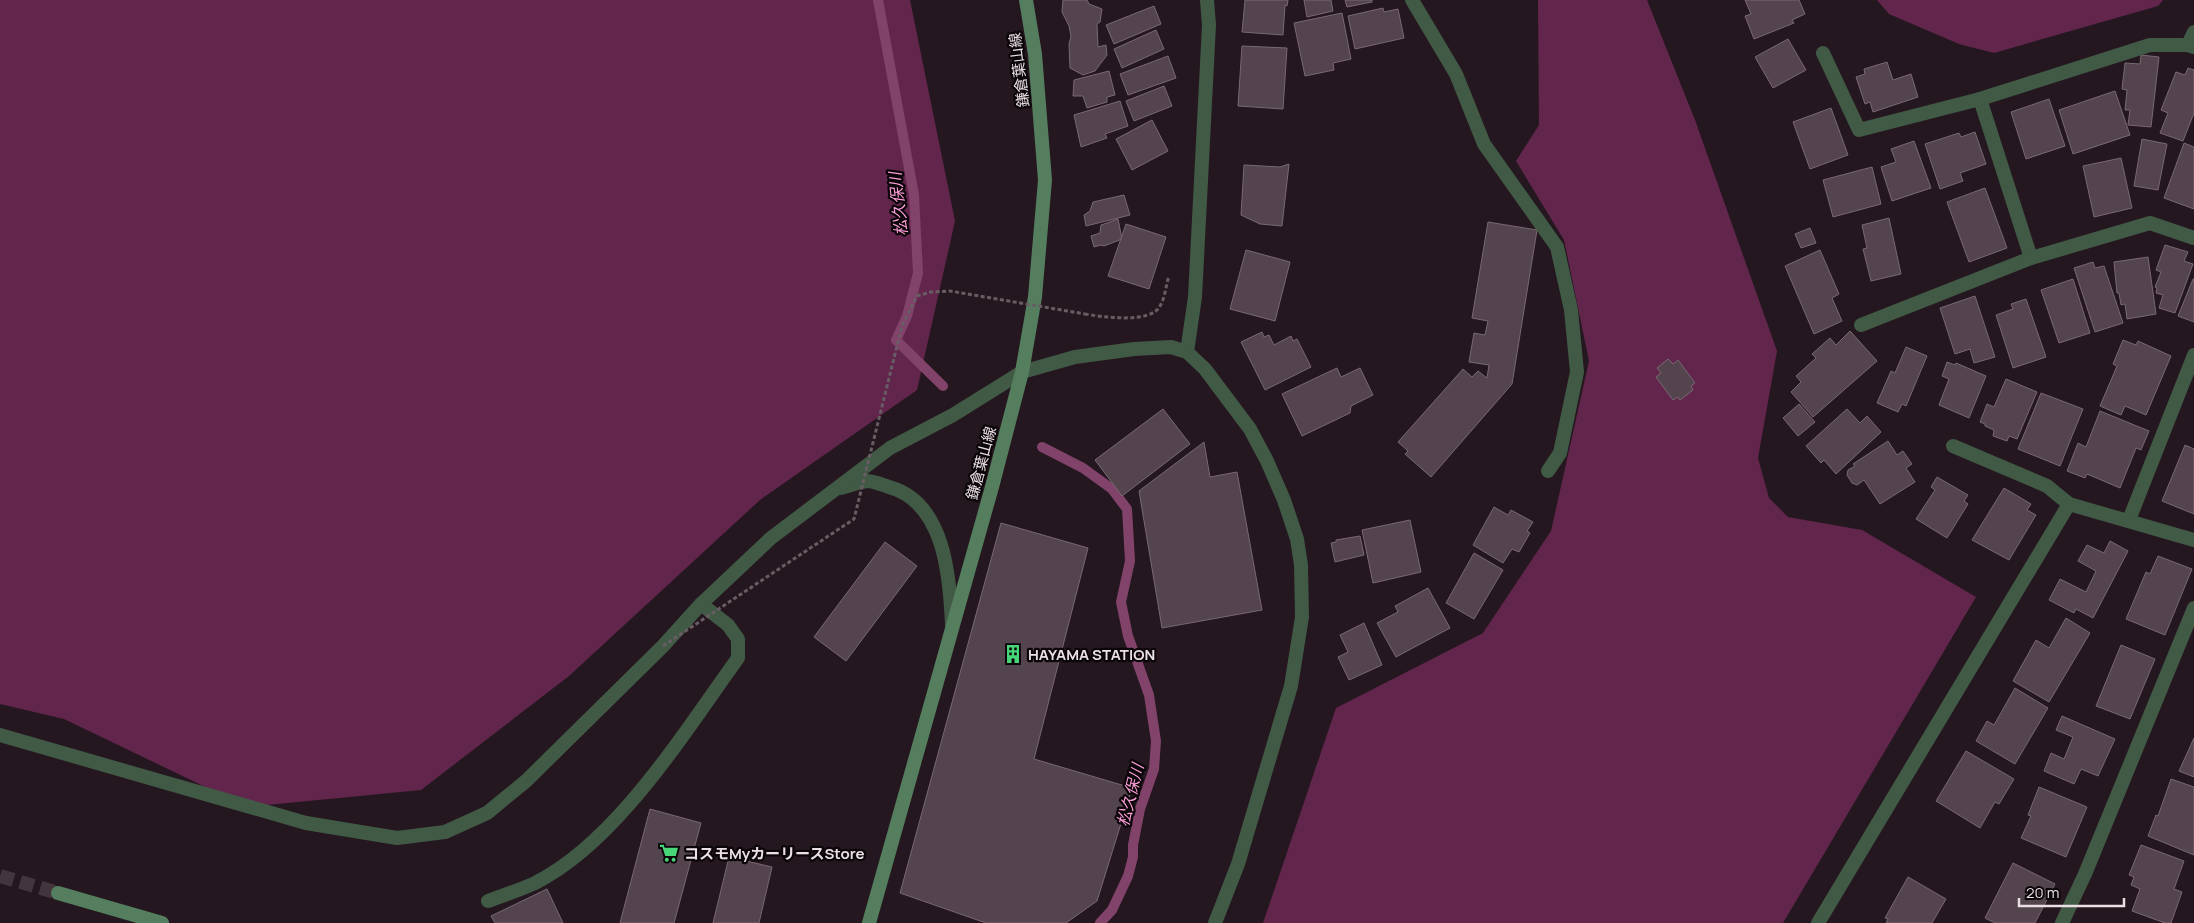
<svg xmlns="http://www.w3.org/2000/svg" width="2194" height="923" viewBox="0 0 2194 923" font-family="Manrope,'Noto Sans JP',sans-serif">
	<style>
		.forest { fill: #62264d }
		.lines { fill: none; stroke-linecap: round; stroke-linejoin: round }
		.stream { stroke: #82436b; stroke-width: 10 }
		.building { fill: #54444d; stroke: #7a6872 }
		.secondary-tunnel { stroke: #42353d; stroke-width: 14; stroke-dasharray: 14 7; stroke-linecap: butt }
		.path { stroke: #695d64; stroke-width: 3; stroke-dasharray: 4 2.5; stroke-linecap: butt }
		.service { stroke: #415a46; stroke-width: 14 }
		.minor { stroke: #415a46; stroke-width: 14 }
		.tertiary { stroke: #415a46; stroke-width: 14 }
		.secondary { stroke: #547e5e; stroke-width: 14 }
		.path-bridge { stroke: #695d64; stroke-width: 3; stroke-dasharray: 4 2.5; stroke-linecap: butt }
		.labels { text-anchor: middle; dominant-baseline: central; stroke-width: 4.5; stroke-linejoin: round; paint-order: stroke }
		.street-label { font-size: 15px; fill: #e9dfe4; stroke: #0a0508 }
		.poi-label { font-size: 15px; font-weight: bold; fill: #e9dfe4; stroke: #0a0508; text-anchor: start }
		.water-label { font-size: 16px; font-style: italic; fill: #fc9ed7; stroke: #0a0508 }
	</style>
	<rect width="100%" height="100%" fill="#25171f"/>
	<g class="forest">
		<polygon points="0,0 910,0 955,221 917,390 760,500 569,676 421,790 247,807 64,719 0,704"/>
		<polygon points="1538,0 1647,0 1695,120 1777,351 1758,458 1769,498 1788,517 1862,530 1976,597 1783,923 1263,923 1336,708 1483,633 1551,531 1589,361 1564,240 1516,161 1539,125"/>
		<polygon points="1877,0 2163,0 2158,6 1994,53 1959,44 1889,14"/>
	</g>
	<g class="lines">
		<g class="stream">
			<polyline points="878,0 914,195 918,273 907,316 896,340 943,386"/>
			<polyline points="1042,447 1083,468 1112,489 1127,509 1130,561 1121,602 1128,636 1149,695 1156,741 1154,769 1140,809 1133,845 1133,857 1128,876 1112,910 1100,923"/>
		</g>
	</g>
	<g class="building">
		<polygon points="1063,0 1087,0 1089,4 1102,9 1100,22 1097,24 1098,47 1106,45 1107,55 1095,71 1083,75 1070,68 1069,44 1071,36 1069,26 1062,12"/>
		<polygon points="1245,0 1288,0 1287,6 1285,5 1283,35 1242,32"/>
		<polygon points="1304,0 1331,0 1333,11 1307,17"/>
		<polygon points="1345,0 1372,0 1372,2 1347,7"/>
		<polygon points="1745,0 1799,0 1805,14 1792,20 1794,23 1754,39 1745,16 1751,14"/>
		<polygon points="1154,6 1161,24 1114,44 1106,25"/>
		<polygon points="1383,8 1384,12 1398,9 1404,38 1355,49 1348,16"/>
		<polygon points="1342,13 1351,59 1333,63 1334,70 1305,76 1294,23"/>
		<polygon points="1156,30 1164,49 1122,68 1114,49"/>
		<polygon points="1788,39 1806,70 1773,88 1755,57"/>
		<polygon points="1242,46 1287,48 1283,109 1238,106"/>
		<polygon points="2141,55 2159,57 2151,127 2128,125 2130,110 2125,110 2127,90 2122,89 2125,63 2140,64"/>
		<polygon points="1168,56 1176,78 1128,95 1120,74"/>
		<polygon points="1887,62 1893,80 1911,74 1918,97 1873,112 1870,102 1865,104 1856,77 1865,74 1864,69"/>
		<polygon points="2188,68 2194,70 2194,113 2183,141 2160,133 2168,113 2161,110 2176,72 2185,75"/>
		<polygon points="1109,71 1115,95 1107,97 1107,102 1087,108 1083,96 1073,96 1074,80"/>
		<polygon points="1164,86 1172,106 1134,121 1126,101"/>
		<polygon points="2115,91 2130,135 2073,154 2059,110"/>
		<polygon points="2049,99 2065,146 2026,159 2011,112"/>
		<polygon points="1120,101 1128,126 1105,134 1107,138 1081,147 1074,115"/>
		<polygon points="1831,108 1848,155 1810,169 1793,122"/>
		<polygon points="1152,120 1168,151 1132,170 1116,139"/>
		<polygon points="1975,132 1986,164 1960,173 1963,181 1940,189 1925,144 1959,133 1961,137"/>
		<polygon points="2142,139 2167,144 2158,190 2134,186"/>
		<polygon points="1914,141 1931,188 1892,201 1881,167 1896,162 1891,149"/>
		<polygon points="2184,143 2194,147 2194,209 2164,198"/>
		<polygon points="2121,158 2132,208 2094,217 2083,166"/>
		<polygon points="1289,164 1282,226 1260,224 1241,215 1244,165 1280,167"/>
		<polygon points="1872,167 1881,204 1833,217 1823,180"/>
		<polygon points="1985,188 2007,248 1969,262 1947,202"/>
		<polygon points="1124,195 1130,215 1086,226 1084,215 1090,211 1093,202"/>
		<polygon points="1889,218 1901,274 1871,281 1863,249 1867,248 1862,225"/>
		<polygon points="1118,219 1122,239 1104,246 1101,245 1094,247 1091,236 1100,233 1101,225"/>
		<polygon points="1488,222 1537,230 1512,384 1431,477 1405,454 1408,451 1398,442 1463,369 1472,377 1478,371 1487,378 1489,365 1469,362 1474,333 1485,335 1488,321 1472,318"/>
		<polygon points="1126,224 1166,237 1149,289 1108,276"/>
		<polygon points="1810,228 1816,243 1801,248 1795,234"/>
		<polygon points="2165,245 2188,252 2184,261 2193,264 2175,313 2159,308 2163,295 2156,293 2157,288 2155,287 2161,272 2156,270"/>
		<polygon points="1246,250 1290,262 1275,321 1230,309"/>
		<polygon points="1820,250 1839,294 1832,298 1842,321 1814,334 1785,266"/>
		<polygon points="2148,257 2156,314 2127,319 2125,304 2121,305 2119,293 2117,293 2114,262"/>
		<polygon points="2093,262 2095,268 2104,266 2123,323 2095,332 2074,268"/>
		<polygon points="2073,279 2090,333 2059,343 2041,290"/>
		<polygon points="2193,279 2194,279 2194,322 2178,316"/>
		<polygon points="1975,296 1995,357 1974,363 1970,349 1955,354 1940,308"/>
		<polygon points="2026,299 2046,357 2013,368 1996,315 2013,309 2011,304"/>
		<polygon points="1850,331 1877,361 1813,417 1791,392 1801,382 1796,376 1816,358 1812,354 1830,338 1836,345"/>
		<polygon points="1262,332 1264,337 1269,335 1274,345 1291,336 1293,341 1297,339 1311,367 1265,390 1241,342"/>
		<polygon points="2123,340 2136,345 2138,341 2171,356 2146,415 2125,406 2121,415 2100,406 2117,366 2113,364"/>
		<polygon points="1906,347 1927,356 1906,406 1902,404 1898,412 1877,403 1891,371 1895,373"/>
		<polygon points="1668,359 1673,364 1678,360 1695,383 1691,386 1693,390 1680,400 1678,397 1673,400 1656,377 1661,373 1657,368"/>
		<polygon points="1947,362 1955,365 1956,363 1986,376 1969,418 1939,405 1949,379 1942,376"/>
		<polygon points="1337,368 1341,377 1360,368 1373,395 1351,406 1350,413 1302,436 1282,394"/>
		<polygon points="2006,379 2037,392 2017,439 2009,436 2007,441 1993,436 1994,430 1985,426 1985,424 1980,422 1987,404 1994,407"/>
		<polygon points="2041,393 2083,409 2060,466 2018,449"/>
		<polygon points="1799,404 1815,422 1798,436 1783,418"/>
		<polygon points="1163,409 1190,444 1122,496 1095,460"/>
		<polygon points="1847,409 1860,423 1867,416 1881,432 1836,474 1824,460 1821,463 1806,446"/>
		<polygon points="2100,411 2149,431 2141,450 2136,448 2120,488 2087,474 2085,478 2067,471 2078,443 2086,447"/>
		<polygon points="1888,441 1897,455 1903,451 1912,464 1906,468 1915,482 1880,504 1864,480 1857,485 1852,483 1847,475 1848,470 1855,466 1853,464"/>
		<polygon points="1204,442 1210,477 1237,472 1262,610 1162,628 1139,491"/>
		<polygon points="2185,445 2194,449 2194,514 2162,501"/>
		<polygon points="1937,477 1968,495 1964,501 1968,504 1947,538 1916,519 1935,490 1931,487"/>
		<polygon points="2004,488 2031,504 2027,510 2036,515 2009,560 1972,540"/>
		<polygon points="1494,507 1508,515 1511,510 1533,522 1527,531 1530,533 1519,552 1512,549 1503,563 1473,545"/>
		<polygon points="1410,520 1421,572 1373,583 1362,530"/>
		<polygon points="1001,523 1088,548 1034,759 1132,788 1097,901 1066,923 986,923 900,893"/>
		<polygon points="1360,536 1364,555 1335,562 1331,543 1336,542 1336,540"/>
		<polygon points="2110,541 2128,551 2093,618 2076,609 2074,613 2049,600 2060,579 2086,592 2096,571 2078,561 2087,545 2104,553"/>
		<polygon points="885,542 917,566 846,661 814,637"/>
		<polygon points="1474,553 1503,570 1474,619 1446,603"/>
		<polygon points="2158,556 2192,569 2165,635 2126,619 2146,572 2150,574"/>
		<polygon points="1428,588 1450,628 1396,657 1377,623 1398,612 1395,606"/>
		<polygon points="2066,618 2090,633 2049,702 2013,681 2036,640 2049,648"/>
		<polygon points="1364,623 1382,665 1349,680 1338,657 1348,652 1340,635"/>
		<polygon points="2121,645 2155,659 2130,719 2096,706"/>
		<polygon points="2015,688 2048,708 2015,764 1976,741 1987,721 1994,725"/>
		<polygon points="2062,716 2115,739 2098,776 2081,769 2074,784 2044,771 2051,753 2064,759 2073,737 2056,730"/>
		<polygon points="2194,738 2194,777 2179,771"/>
		<polygon points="1966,751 2014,779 1999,804 1995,802 1980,828 1936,801"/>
		<polygon points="2171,779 2194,787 2194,855 2148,836 2156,815 2158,816"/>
		<polygon points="2039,787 2087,807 2066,857 2021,838 2031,816 2028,815"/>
		<polygon points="650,809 701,823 674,923 620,923"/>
		<polygon points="2141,845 2184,861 2174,889 2182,892 2171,923 2165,923 2132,911 2140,889 2131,885 2134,877 2129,875"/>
		<polygon points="729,857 772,867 759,923 713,923"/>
		<polygon points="2013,863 2055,884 2035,923 1995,923 1985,918"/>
		<polygon points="1908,877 1946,899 1932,923 1886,923 1888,919 1885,918"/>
		<polygon points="547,889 563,923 495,923 491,916"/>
	</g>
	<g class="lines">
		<polyline class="secondary-tunnel" points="0,876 58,893"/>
		<path class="path" d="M 1085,314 C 1102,317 1151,324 1160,306 C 1165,298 1166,285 1169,276"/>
		<g class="service">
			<polyline points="1412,0 1456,74 1484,144 1557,247 1571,310 1577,372 1560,453 1548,471"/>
			<polyline points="1980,99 2031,258"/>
			<polyline points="1861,325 2031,258 2150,223 2194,238"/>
			<polyline points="1953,446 2047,486 2069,504"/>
			<polyline points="2129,520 2194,355"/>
		</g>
		<g class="minor">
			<polyline points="2194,32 2188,45 2194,47"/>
			<polyline points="1823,53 1859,130 1980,99 2150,45 2188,45"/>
			<polyline points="1187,352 1195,297 1209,25 1207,0"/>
			<path d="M 488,901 C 504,895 520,890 535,883 C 617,842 685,731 738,658 L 738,639 L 728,625 L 701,604"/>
			<polyline points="1818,923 2069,504 2194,540"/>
			<polyline points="2062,923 2085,874 2194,608"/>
		</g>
		<g class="tertiary">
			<path d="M 840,488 C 849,486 858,482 867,481 C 873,481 883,485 889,487 C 945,502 950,578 952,625"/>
			<polyline points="0,735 306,823 397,838 445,832 487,813 526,781 663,646 701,604 771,538 890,448 953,415 1022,372 1075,357 1134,349 1171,347 1187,352 1205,369 1250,429 1267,461 1284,500 1297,539 1301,565 1302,617 1291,686 1238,864 1215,923"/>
		</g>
		<g class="secondary">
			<polyline points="58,893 162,923"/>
			<polyline points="869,923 992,487 1022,372 1035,297 1045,180 1035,54 1026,0"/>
		</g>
		<polyline class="path-bridge" points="663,646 854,519 902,326 917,296 931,292 950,291 1085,314"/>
	</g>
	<defs>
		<g id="building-bare" transform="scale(1.5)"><path d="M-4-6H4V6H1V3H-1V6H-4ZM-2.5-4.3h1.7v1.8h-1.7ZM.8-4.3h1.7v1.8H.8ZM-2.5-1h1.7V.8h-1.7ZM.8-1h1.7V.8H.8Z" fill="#47d779" stroke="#0a0508" stroke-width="2.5" paint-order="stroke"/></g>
		<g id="supermarket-bare" transform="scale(1.5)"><path d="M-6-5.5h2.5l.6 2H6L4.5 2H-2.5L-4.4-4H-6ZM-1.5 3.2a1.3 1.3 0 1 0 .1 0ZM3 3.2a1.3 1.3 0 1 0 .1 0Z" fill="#47d779" stroke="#0a0508" stroke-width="2.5" paint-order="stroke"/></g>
	</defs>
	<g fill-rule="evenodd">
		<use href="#building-bare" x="1013" y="654"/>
		<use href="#supermarket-bare" x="669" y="853"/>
	</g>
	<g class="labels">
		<g class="street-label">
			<text transform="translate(1019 70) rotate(-97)">鎌倉葉山線</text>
			<text transform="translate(981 463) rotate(-75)">鎌倉葉山線</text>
		</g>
		<g class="poi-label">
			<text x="1028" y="654">HAYAMA STATION</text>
			<text x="684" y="853">コスモMyカーリースStore</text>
		</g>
		<g class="water-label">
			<text transform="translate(898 204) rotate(-96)">松久保川</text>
			<text transform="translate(1130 795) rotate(-76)">松久保川</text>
		</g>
	</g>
	<path d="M2019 898v8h105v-8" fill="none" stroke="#e9dfe4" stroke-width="2.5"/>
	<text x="2026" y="898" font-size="15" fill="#e9dfe4" stroke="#0a0508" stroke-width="4" paint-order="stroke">20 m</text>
</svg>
